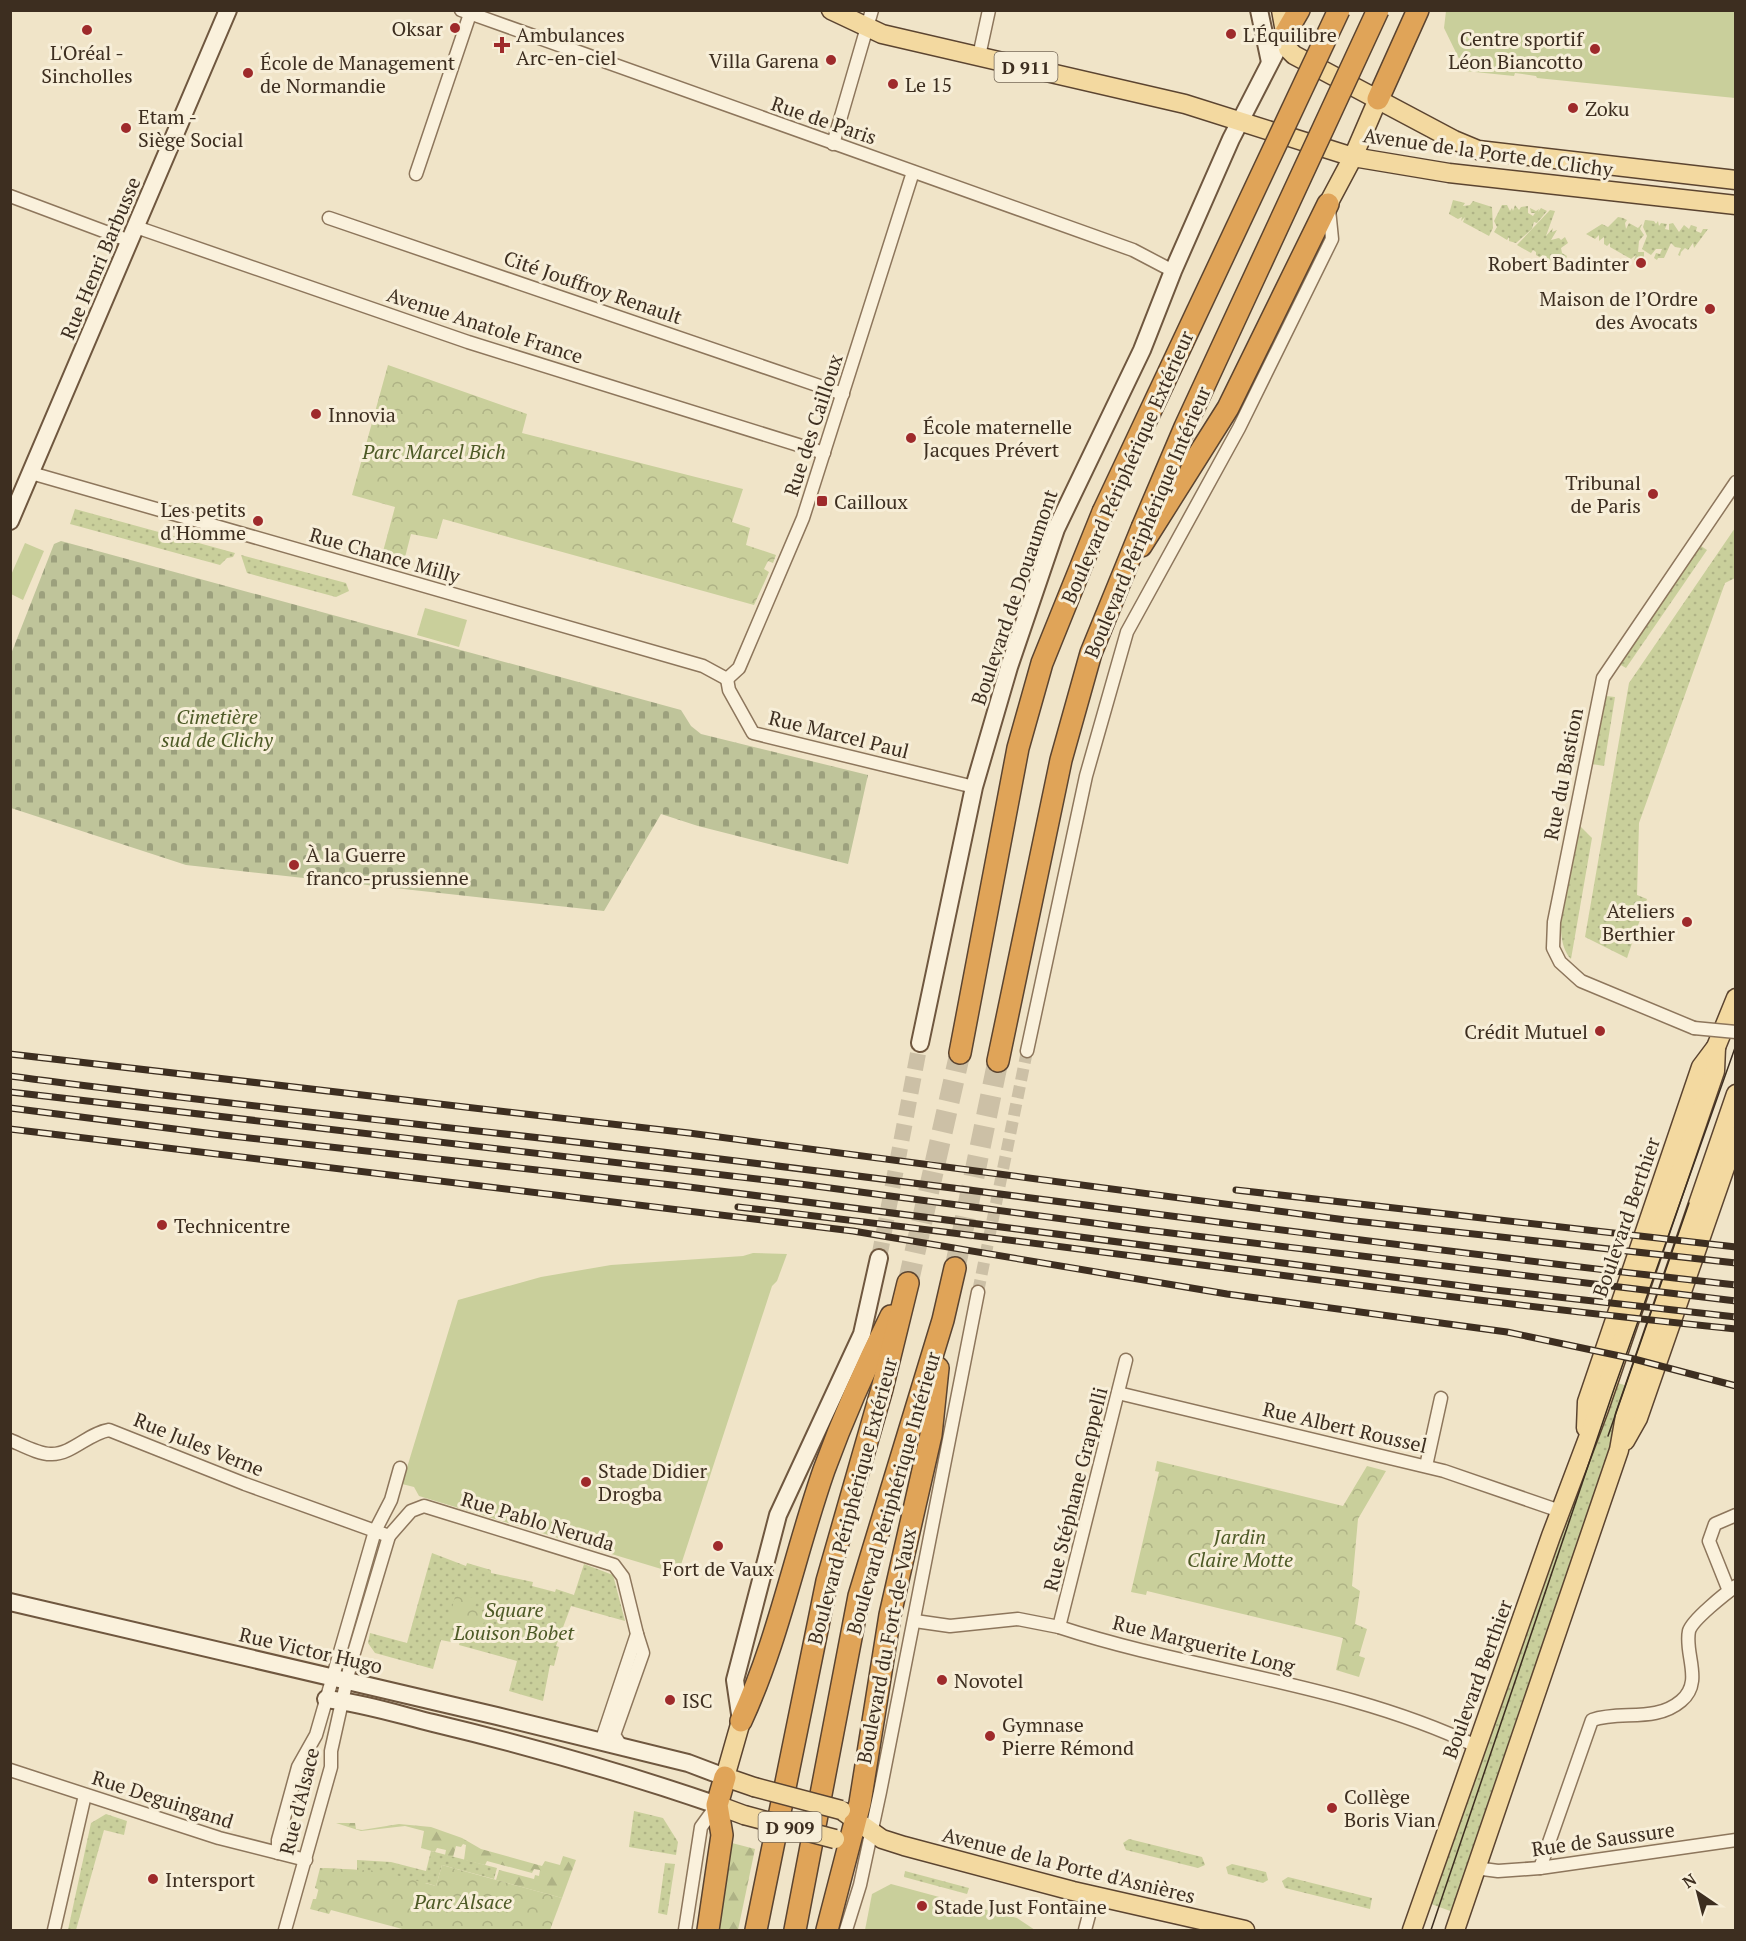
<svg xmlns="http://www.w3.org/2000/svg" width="1746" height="1941" viewBox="0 0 1746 1941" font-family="'PT Serif',serif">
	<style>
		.grass { fill: url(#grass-dots) }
		.forest { fill: url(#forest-firs) }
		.cemetery { fill: url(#cemetery-stones) }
		.park { fill: url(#park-crowns) }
		.pitch { fill: #c9cf9b }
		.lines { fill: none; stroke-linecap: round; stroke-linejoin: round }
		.street-tunnel { stroke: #ccc0a6; stroke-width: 12; stroke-dasharray: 12 6; stroke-linecap: butt }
		.secondary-tunnel { stroke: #ccc0a6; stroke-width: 16; stroke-dasharray: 16 8; stroke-linecap: butt }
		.highway-tunnel { stroke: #ccc0a6; stroke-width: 21; stroke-dasharray: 21 10; stroke-linecap: butt }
		.street-casing { stroke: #8d765c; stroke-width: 15 }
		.secondary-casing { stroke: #6f573f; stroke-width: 20 }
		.primary-casing { stroke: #5b4430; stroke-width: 21 }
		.highway-casing { stroke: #5b4430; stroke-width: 24 }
		.street { stroke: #faf1dc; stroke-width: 12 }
		.secondary { stroke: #faf1dc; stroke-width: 16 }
		.primary { stroke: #f3d9a0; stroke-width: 18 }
		.highway { stroke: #e0a458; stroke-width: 21 }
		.tram { stroke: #3d2e20; stroke-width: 1.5 }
		.rail-casing { stroke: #3d2e20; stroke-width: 7 }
		.rail { stroke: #f7eed8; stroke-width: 4.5; stroke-dasharray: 14; stroke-linecap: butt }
		.street-bridge-casing { stroke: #8d765c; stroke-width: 15; stroke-linecap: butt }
		.primary-bridge-casing { stroke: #5b4430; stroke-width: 21; stroke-linecap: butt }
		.highway-bridge-casing { stroke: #5b4430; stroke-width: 24; stroke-linecap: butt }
		.street-bridge { stroke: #faf1dc; stroke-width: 12 }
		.primary-bridge { stroke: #f3d9a0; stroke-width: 18 }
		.highway-bridge { stroke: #e0a458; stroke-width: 21 }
		.poi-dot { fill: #9e2a2b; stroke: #f7eed8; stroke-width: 2 }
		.labels { text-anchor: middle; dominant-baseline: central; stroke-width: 6; stroke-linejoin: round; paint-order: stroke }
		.shield { fill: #f7eed8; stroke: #756857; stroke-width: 1.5 }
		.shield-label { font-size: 18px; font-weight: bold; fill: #3d2e20 }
		.poi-label { font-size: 20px; fill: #3d2e20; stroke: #f7eed8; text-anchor: start }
		.street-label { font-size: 20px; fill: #3d2e20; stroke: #f7eed8 }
		.park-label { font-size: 20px; font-style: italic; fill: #4d5a26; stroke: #f7eed8 }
	</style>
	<defs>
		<pattern id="grass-dots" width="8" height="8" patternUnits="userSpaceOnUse" patternTransform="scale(1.5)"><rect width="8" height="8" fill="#c9cf9b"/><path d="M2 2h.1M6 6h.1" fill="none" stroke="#aeb285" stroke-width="1.8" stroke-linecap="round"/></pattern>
		<pattern id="forest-firs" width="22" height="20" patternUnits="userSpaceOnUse" patternTransform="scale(1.5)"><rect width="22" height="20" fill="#c9cf9b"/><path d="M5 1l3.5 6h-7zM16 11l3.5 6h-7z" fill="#aeb285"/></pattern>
		<pattern id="cemetery-stones" width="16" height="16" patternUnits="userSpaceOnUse" patternTransform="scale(1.5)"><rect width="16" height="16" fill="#bfc49a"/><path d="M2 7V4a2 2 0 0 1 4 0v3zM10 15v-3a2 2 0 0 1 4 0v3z" fill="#9ca07d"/></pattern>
		<pattern id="park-crowns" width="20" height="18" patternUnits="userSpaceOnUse" patternTransform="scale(1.5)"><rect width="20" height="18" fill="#c9cf9b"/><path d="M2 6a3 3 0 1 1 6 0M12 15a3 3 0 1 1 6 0" fill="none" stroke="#aeb285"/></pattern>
	</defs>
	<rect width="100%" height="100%" fill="#f0e4c8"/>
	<g class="grass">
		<polygon points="1453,200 1465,203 1463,206 1470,205 1473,201 1492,207 1493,228 1489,236 1463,222 1465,217 1461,221 1462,217 1458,219 1449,214"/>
		<polygon points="1502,205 1507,205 1510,211 1512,208 1513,211 1515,205 1519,210 1521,207 1528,206 1528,213 1533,216 1535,213 1531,213 1530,208 1536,211 1539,209 1538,212 1541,208 1547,211 1537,223 1534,222 1532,229 1516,243 1509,241 1509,237 1507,240 1494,232 1497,227 1494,221"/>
		<polygon points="1550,210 1555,211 1546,236 1553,228 1552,232 1557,230 1551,240 1559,238 1561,240 1565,237 1568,243 1561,248 1562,253 1567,256 1561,270 1557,267 1558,264 1556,267 1553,265 1555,262 1551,264 1555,259 1553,255 1549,263 1544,260 1546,257 1542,255 1541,258 1536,255 1536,252 1533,250 1531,253 1517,245"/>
		<polygon points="1618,217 1623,218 1622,222 1623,218 1627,220 1625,223 1626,229 1629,223 1638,228 1642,224 1640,229 1644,235 1639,241 1638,252 1644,252 1644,258 1637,261 1634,260 1636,255 1631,259 1610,247 1610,243 1607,246 1604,244 1604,237 1599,241 1599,235 1595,239 1586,234 1602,224 1608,227"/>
		<polygon points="1645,220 1654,221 1656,224 1658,221 1659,226 1661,223 1667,224 1665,229 1669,230 1669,224 1673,223 1679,232 1684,225 1689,229 1691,225 1697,227 1696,231 1701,233 1703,229 1708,229 1694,248 1693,243 1688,250 1685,248 1681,252 1680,256 1678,255 1681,248 1675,247 1671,243 1664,258 1658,258 1657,260 1654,258 1656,253 1660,254 1662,249 1656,249 1651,255 1642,249 1647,236 1643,227"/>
		<polygon points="75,509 235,553 233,557 227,558 220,565 70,524"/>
		<polygon points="1735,528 1735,578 1725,583 1720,597 1639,823 1637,895 1647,899 1627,958 1585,937 1629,683"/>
		<polygon points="1701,546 1707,550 1626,668 1619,664"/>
		<polygon points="241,555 346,583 349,591 336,597 247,573"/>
		<polygon points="1606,696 1615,697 1604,766 1592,764"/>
		<path d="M 1580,826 L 1592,838 L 1571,959 C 1547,933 1573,859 1580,826 Z"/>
		<polygon points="1612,1381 1630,1387 1611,1452 1453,1912 1431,1904"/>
		<polygon points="432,1553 466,1566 467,1563 491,1570 491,1573 533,1582 532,1586 555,1592 556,1589 574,1595 584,1564 613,1575 625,1621 571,1606 556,1646 559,1647 554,1666 550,1665 543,1701 509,1691 517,1661 459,1645 464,1628 456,1626 451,1642 441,1640 433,1669 375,1653 368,1643 370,1633 407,1643"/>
		<polygon points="634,1811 663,1818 678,1842 676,1855 629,1847"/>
		<polygon points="106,1814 127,1821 124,1835 104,1830 76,1930 68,1930 91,1823"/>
		<polygon points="1129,1839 1202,1857 1205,1865 1198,1868 1126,1850 1123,1843"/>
		<polygon points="431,1851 497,1868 494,1879 442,1865 436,1886 426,1883 319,1890 315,1888 320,1868 357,1870 357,1860 391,1862 426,1871"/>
		<polygon points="665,1863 675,1864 667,1915 658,1913"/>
		<polygon points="1232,1864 1266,1872 1268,1880 1263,1883 1228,1874 1226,1867"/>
		<polygon points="905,1871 969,1888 967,1894 904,1877"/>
		<polygon points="1288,1877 1372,1898 1370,1909 1285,1888 1282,1881"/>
	</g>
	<g class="forest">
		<polygon points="336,1823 355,1823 356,1829 362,1830 399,1824 431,1827 462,1838 481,1849 542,1866 545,1861 560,1865 563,1856 576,1860 562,1898 496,1880 499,1870 534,1879 535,1875 539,1876 540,1870 534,1869 532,1873 487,1861 485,1865 464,1860 466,1845 463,1844 461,1847 456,1846 453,1857 445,1855 446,1850 437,1848 435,1852 421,1848 424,1831 405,1826 361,1831"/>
		<polygon points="732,1843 755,1849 738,1930 718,1930"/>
	</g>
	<polygon class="cemetery" points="61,541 681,710 691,726 701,734 868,775 848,864 698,826 661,814 604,911 186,865 11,808 11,654 54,544"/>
	<g class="park">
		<polygon points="388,365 527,414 522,433 743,489 732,522 750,528 746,545 776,555 773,563 768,561 764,569 769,572 754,605 443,519 437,539 411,534 403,565 381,559 395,507 352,495"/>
		<polygon points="1157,1461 1343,1506 1367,1466 1386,1471 1358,1519 1352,1586 1360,1591 1355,1624 1367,1629 1359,1656 1365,1658 1359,1677 1336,1670 1343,1638 1147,1591 1146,1595 1131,1592 1159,1472 1155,1471"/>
		<polygon points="456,1593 477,1599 474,1609 482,1611 486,1617 483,1625 478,1628 449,1620"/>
		<polygon points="442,1865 562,1898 550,1930 406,1930 331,1910 329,1914 310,1909 313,1899 316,1899 324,1868 381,1871 436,1886"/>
	</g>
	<g class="pitch">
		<polygon points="1446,11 1735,11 1735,98 1537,78 1536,76 1515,73 1514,76 1465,71 1444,28"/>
		<polygon points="25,543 44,551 23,600 11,594 11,575"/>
		<polygon points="425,608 467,620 459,647 417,635"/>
		<polygon points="753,1253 787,1254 777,1281 772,1286 678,1574 419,1496 414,1487 402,1484 458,1300 541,1277 611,1265 743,1256"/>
		<polygon points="891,1884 1017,1918 1035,1930 865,1930 872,1894"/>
	</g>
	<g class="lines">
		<polyline class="street-tunnel" points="978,1292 1027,1051"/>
		<polyline class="secondary-tunnel" points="879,1258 920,1043"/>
		<g class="highway-tunnel">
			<polyline points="955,1268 998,1061"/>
			<polyline points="908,1283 960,1053"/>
		</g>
		<g class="street-casing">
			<g id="street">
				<polyline points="461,10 1133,250 1173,271"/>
				<polyline points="979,56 989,10"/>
				<polyline points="833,144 872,10"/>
				<polyline points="416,174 470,14"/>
				<polyline points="10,196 130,241"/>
				<polyline points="329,218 843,394"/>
				<polyline points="136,227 468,342 824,453"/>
				<polyline points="31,473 703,666 727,679"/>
				<polyline points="727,679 739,668 803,518 913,172"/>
				<polyline points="727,679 729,690 753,733 974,787"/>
				<polyline points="1694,1028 1581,981 1560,962 1553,948 1554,922 1603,678 1736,482"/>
				<polyline points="1027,1051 1086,776 1127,632 1239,428 1332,239 1329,209"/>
				<polyline points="1118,1393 1444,1471 1560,1511"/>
				<path d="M 10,1440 C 22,1445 40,1455 52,1454 C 72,1454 89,1433 109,1430 L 245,1484 L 389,1536 L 411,1511 L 424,1506 L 614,1565 L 623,1577 L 637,1634 L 601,1742"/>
				<polyline points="1426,1466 1441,1398"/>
				<polyline points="1729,1591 1709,1541 1715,1524 1736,1515"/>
				<path d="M 915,1621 L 950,1626 L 1018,1619 L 1059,1627 C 1196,1672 1345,1683 1476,1746"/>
				<polyline points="1059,1627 1126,1360"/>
				<polyline points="622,1747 614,1735 643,1653 637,1634"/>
				<polyline points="10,1770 219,1838 306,1860"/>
				<polyline points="278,1853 278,1840 298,1767 316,1735 375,1531 391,1500 400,1468"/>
				<polyline points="1475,1868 1498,1871 1540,1868 1736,1840"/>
				<path d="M 1540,1868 L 1592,1720 C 1621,1710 1655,1723 1681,1701 C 1704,1682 1684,1654 1689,1631 C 1692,1620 1726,1593 1736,1586"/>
				<polyline points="54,1930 85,1795"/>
				<polyline points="285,1930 331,1767 331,1751 350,1666 389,1536"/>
				<polyline points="685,1930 701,1827 717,1805"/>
				<polyline points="846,1930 860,1885 880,1792 978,1292"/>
				<polyline points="1085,1930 1094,1896"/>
			</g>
		</g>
		<g class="secondary-casing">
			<g id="secondary">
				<polyline points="1259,10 1270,62"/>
				<polyline points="10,521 228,10"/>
				<polyline points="920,1043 974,787 1009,667 1056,529 1142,350 1173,271 1231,139 1285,34"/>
				<polyline points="10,1602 497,1716 688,1763 725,1777"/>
				<path d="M 326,1699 C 362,1703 397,1714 433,1723 C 529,1746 624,1773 717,1805"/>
				<polyline points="741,1721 735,1680 778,1515 862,1334 879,1258"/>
			</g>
		</g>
		<g class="primary-casing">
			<g id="primary">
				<polyline points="831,10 882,34 1185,104 1353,157 1449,173 1736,205"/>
				<polyline points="1281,10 1288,49 1294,55 1454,140 1478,150 1736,180"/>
				<polyline points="1328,204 1353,157 1378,99"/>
				<polyline points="1586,1428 1587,1402 1701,1067 1716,1047 1736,998"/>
				<polyline points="1625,1441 1638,1418 1736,1136"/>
				<polyline points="741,1721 725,1777 754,1787"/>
				<polyline points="717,1805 744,1815"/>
				<polyline points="844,1812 882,1839 904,1846 1073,1891 1245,1930"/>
				<polyline points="1412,1930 1551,1536 1599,1409 1715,1071 1716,1047"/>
				<polyline points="1455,1930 1619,1450 1625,1416 1736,1094"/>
			</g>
		</g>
		<g class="highway-casing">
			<g id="highway">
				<polyline points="1285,34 1299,10"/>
				<polyline points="1378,99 1418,10"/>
				<polyline points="1141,546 1228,408 1328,204"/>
				<polyline points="960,1053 1018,748 1042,663 1103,512"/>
				<polyline points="998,1061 1061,760 1091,653 1142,528"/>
				<path d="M 741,1721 C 778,1641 795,1553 824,1470 C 843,1418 866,1366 891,1316"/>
				<polyline points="708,1930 722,1835 717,1805 725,1777"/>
				<polyline points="756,1930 827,1581 882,1389 908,1283"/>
				<polyline points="795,1930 859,1596 943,1320 955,1268"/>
				<polyline points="827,1930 860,1803 890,1615 931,1435 938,1368"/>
			</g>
		</g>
		<use href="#street" class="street"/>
		<use href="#secondary" class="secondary"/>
		<use href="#primary" class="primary"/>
		<use href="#highway" class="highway"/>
		<g class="tram">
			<polyline points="1608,1436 1689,1203"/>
			<polyline points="1431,1930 1614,1389 1736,1045"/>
		</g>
		<g class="rail-casing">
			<g id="rail">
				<polyline points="10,1054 689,1133 1346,1220 1736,1263"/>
				<path d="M 10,1076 C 236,1106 462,1128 687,1155 C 1037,1197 1385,1246 1736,1285"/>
				<polyline points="10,1092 800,1184 1146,1230 1736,1301"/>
				<polyline points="10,1108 222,1135 681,1186 1486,1289 1736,1317"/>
				<polyline points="10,1129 853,1231 1227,1294 1507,1332 1634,1359 1736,1386"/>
				<polyline points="1236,1190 1736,1247"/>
				<path d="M 738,1207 C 1071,1245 1402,1295 1736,1329"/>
			</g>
		</g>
		<use href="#rail" class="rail"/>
		<g class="street-bridge-casing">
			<polyline id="street-bridge" points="1694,1028 1736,1032"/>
		</g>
		<g class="primary-bridge-casing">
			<g id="primary-bridge">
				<polyline points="754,1787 841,1810"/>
				<polyline points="744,1815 835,1839"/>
			</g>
		</g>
		<g class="highway-bridge-casing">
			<g id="highway-bridge">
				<polyline points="1103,512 1339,10"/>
				<polyline points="1142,528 1185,427 1378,10"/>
			</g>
		</g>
		<use href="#street-bridge" class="street-bridge"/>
		<use href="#primary-bridge" class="primary-bridge"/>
		<use href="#highway-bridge" class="highway-bridge"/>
	</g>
	<g class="poi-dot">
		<circle cx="455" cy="28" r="6"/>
		<circle cx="87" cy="30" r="6"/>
		<circle cx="1231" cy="34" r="6"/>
		<path d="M499 36h6v6h6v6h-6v6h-6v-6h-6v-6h6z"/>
		<circle cx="1595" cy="49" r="6"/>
		<circle cx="831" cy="60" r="6"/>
		<circle cx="248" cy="73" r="6"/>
		<circle cx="893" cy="84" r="6"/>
		<circle cx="1573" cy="108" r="6"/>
		<circle cx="126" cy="128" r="6"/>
		<circle cx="1641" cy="263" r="6"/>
		<circle cx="1710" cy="309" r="6"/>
		<circle cx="316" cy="414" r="6"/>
		<circle cx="911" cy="438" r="6"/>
		<circle cx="1653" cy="494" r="6"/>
		<rect x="816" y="495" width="12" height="12" rx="3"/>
		<circle cx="258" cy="521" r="6"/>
		<circle cx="294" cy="865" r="6"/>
		<circle cx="1687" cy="922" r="6"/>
		<circle cx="1600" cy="1031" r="6"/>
		<circle cx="162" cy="1225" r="6"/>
		<circle cx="586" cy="1482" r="6"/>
		<circle cx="718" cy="1546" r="6"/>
		<circle cx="942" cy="1680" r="6"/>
		<circle cx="670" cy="1700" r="6"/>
		<circle cx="990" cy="1736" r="6"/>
		<circle cx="1332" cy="1808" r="6"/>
		<circle cx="153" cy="1879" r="6"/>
		<circle cx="922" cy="1906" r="6"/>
	</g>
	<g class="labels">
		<g class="shield">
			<rect x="994.5" y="52" width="63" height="30" rx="4.5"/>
			<rect x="758.5" y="1812" width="63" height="30" rx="4.5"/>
		</g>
		<g class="shield-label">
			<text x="1026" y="67">D 911</text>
			<text x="790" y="1827">D 909</text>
		</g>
		<g class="poi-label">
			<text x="443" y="28" text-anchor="end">Oksar</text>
			<text x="516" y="34">Ambulances<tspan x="516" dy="23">Arc-en-ciel</tspan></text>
			<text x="1243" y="34">L'Équilibre</text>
			<text x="1583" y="38" text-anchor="end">Centre sportif<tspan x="1583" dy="23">Léon Biancotto</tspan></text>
			<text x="87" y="52" text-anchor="middle">L'Oréal -<tspan x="87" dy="23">Sincholles</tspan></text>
			<text x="819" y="60" text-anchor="end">Villa Garena</text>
			<text x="260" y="62">École de Management<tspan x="260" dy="23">de Normandie</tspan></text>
			<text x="905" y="84">Le 15</text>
			<text x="1585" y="108">Zoku</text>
			<text x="138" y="116">Etam -<tspan x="138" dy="23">Siège Social</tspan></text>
			<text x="1629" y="263" text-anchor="end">Robert Badinter</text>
			<text x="1698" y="298" text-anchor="end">Maison de l’Ordre<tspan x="1698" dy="23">des Avocats</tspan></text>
			<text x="328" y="414">Innovia</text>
			<text x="923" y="426">École maternelle<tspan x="923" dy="23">Jacques Prévert</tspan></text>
			<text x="1641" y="482" text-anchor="end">Tribunal<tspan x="1641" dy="23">de Paris</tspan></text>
			<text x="834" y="501">Cailloux</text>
			<text x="246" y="509" text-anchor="end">Les petits<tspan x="246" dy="23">d'Homme</tspan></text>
			<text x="306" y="854">À la Guerre<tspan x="306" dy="23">franco-prussienne</tspan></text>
			<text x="1675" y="910" text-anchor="end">Ateliers<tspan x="1675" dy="23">Berthier</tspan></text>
			<text x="1588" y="1031" text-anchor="end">Crédit Mutuel</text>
			<text x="174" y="1225">Technicentre</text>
			<text x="598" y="1470">Stade Didier<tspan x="598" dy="23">Drogba</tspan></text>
			<text x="718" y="1568" text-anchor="middle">Fort de Vaux</text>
			<text x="954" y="1680">Novotel</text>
			<text x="682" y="1700">ISC</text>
			<text x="1002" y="1724">Gymnase<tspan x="1002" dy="23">Pierre Rémond</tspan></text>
			<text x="1344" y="1796">Collège<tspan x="1344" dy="23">Boris Vian</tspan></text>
			<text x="165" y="1879">Intersport</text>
			<text x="934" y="1906">Stade Just Fontaine</text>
		</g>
		<g class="street-label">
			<text transform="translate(824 120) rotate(19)">Rue de Paris</text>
			<text transform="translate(1488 152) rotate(8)">Avenue de la Porte de Clichy</text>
			<text transform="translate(100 258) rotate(-67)">Rue Henri Barbusse</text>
			<text transform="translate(593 287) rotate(19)">Cité Jouffroy Renault</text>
			<text transform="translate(485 325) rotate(18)">Avenue Anatole France</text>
			<text transform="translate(813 425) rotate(-72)">Rue des Cailloux</text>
			<text transform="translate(1127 467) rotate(-66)">Boulevard Périphérique Extérieur</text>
			<text transform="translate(1147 522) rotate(-67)">Boulevard Périphérique Intérieur</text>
			<text transform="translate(385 555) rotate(16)">Rue Chance Milly</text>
			<text transform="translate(1014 597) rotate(-71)">Boulevard de Douaumont</text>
			<text transform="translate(839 734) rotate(14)">Rue Marcel Paul</text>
			<text transform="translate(1563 774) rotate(-79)">Rue du Bastion</text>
			<text transform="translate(1626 1217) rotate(-71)">Boulevard Berthier</text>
			<text transform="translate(1345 1427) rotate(13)">Rue Albert Roussel</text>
			<text transform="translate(199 1444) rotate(22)">Rue Jules Verne</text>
			<text transform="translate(1075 1489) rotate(-76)">Rue Stéphane Grappelli</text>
			<text transform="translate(893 1493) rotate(-74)">Boulevard Périphérique Intérieur</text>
			<text transform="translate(852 1501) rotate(-75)">Boulevard Périphérique Extérieur</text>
			<text transform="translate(538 1521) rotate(17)">Rue Pablo Neruda</text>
			<text transform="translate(1204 1644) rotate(14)">Rue Marguerite Long</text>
			<text transform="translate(886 1646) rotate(-79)">Boulevard du Fort-de-Vaux</text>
			<text transform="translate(311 1650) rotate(13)">Rue Victor Hugo</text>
			<text transform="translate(1477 1679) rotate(-70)">Boulevard Berthier</text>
			<text transform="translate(163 1799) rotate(18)">Rue Deguingand</text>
			<text transform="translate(299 1801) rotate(-76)">Rue d'Alsace</text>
			<text transform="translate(1603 1839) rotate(-8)">Rue de Saussure</text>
			<text transform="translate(1069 1865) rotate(14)">Avenue de la Porte d'Asnières</text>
		</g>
		<g class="park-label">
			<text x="434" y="451">Parc Marcel Bich</text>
			<text x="217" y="716">Cimetière<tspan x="217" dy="23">sud de Clichy</tspan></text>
			<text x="1240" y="1536">Jardin<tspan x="1240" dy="23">Claire Motte</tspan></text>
			<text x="514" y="1609">Square<tspan x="514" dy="23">Louison Bobet</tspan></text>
			<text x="463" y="1901">Parc Alsace</text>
		</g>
	</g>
	<rect width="1746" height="1941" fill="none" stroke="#3d2e20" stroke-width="24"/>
	<g transform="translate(1698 1893) rotate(325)" stroke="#f7eed8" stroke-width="4.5" paint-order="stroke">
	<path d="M0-4.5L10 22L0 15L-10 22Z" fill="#3d2e20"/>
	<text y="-9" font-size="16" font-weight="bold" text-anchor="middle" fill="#3d2e20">N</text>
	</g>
</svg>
